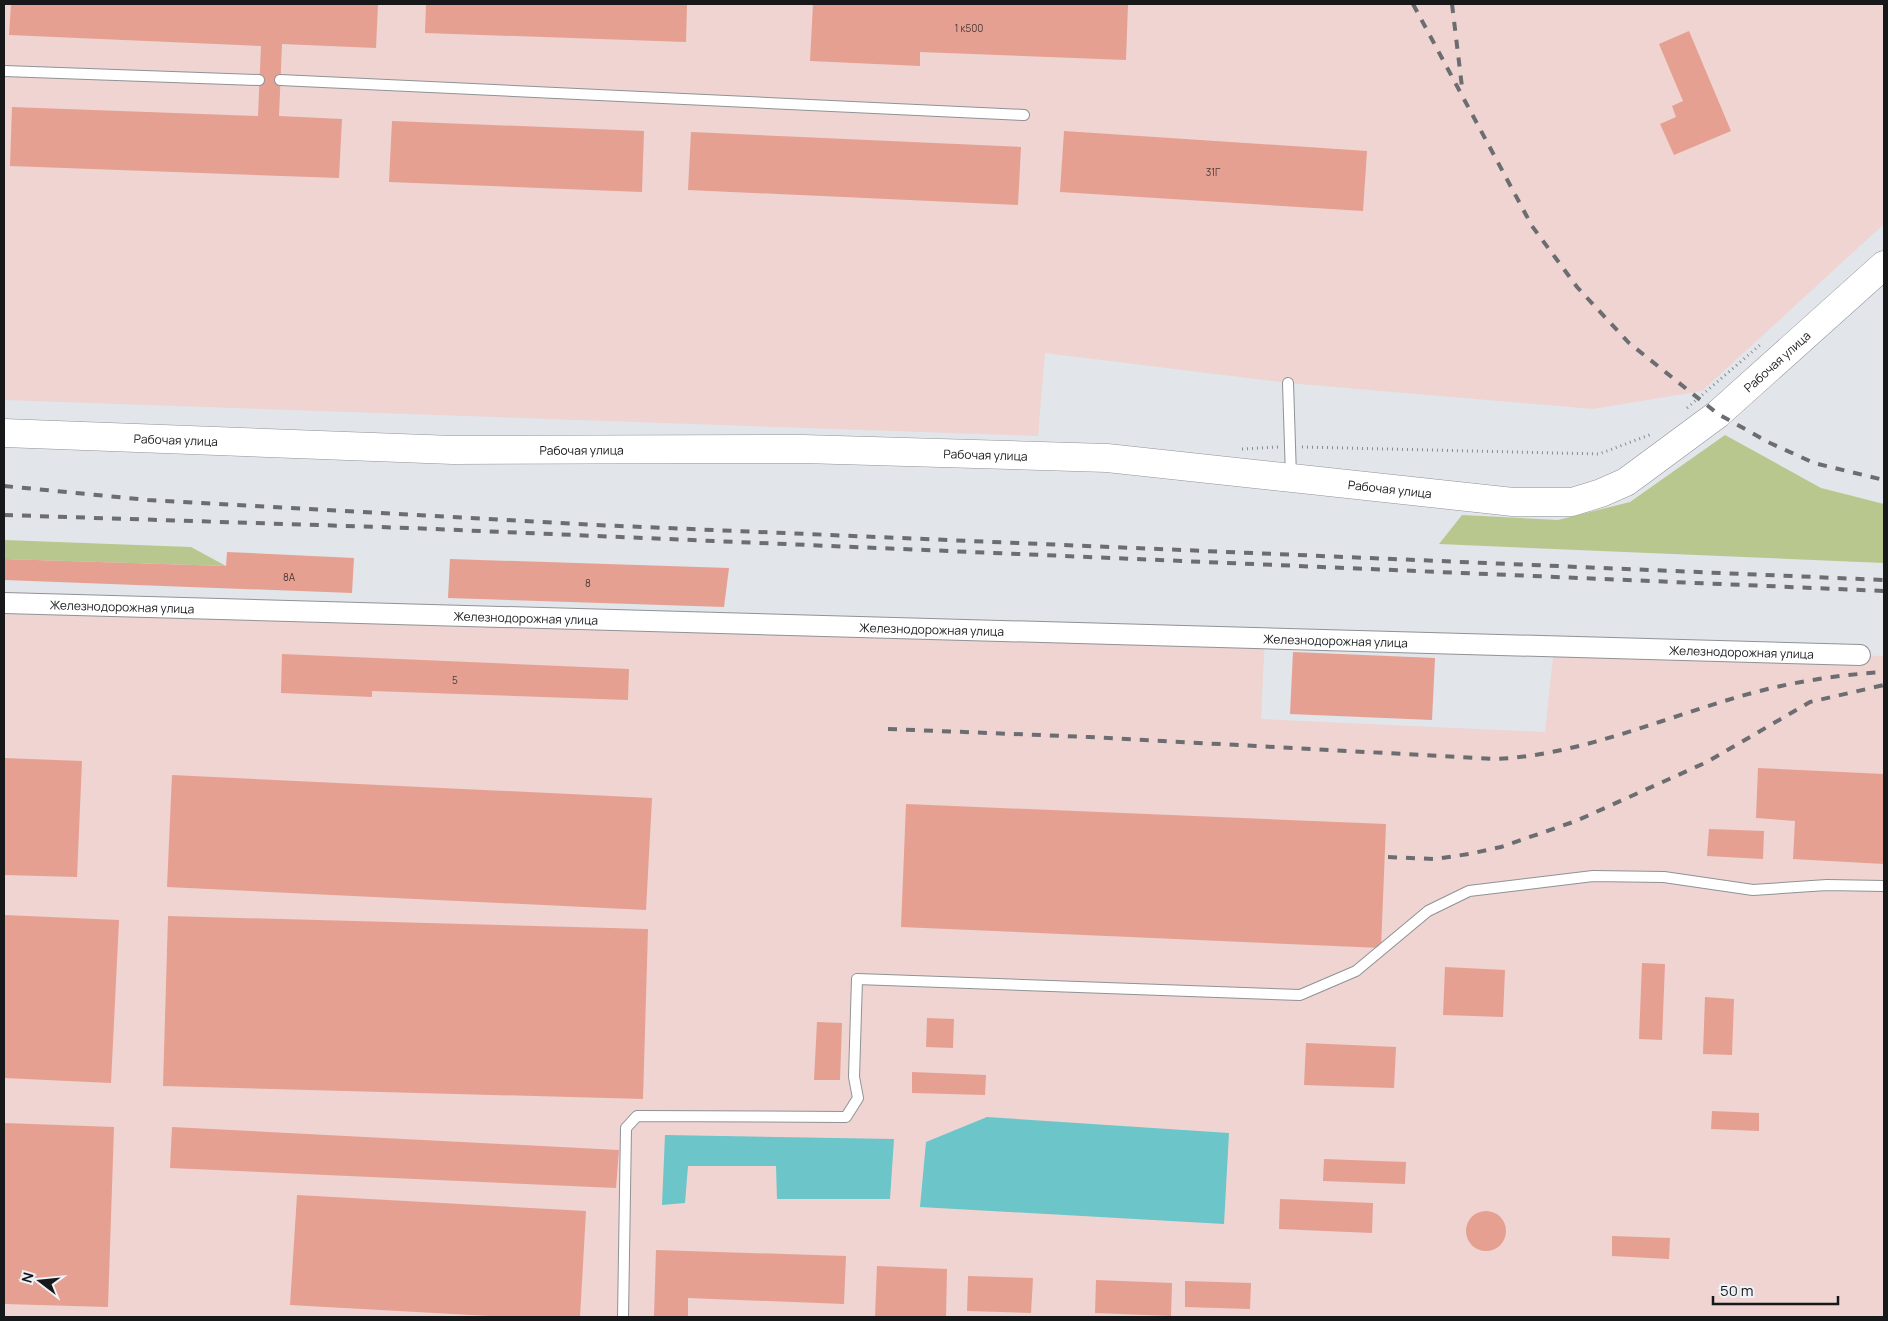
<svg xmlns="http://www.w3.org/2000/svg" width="1888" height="1321" viewBox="0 0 1888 1321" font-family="Manrope,sans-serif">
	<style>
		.industrial { fill: #efd4d2 }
		.green { fill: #b8c78e }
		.water { fill: #6cc5c9 }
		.building { fill: #e5a092 }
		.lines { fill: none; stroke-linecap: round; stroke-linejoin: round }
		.lane-casing { stroke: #8f9296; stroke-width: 12 }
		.street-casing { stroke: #8f9296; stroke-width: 22 }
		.secondary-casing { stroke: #8f9296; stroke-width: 29 }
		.path { stroke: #898b8f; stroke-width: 3; stroke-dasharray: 1 4; stroke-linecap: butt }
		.lane { stroke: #fff; stroke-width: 10 }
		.street { stroke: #fff; stroke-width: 20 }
		.secondary { stroke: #fff; stroke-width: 28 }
		.rail { stroke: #6b6d70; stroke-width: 4; stroke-dasharray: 9 9; stroke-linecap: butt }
		.labels { text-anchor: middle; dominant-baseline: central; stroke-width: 4; stroke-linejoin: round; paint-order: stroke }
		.number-label { font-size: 10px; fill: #4a3a38 }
		.street-label { font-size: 12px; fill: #17181a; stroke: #eff3f7 }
	</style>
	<rect width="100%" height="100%" fill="#e2e5ea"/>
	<g class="industrial">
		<polygon points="4,4 1884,4 1884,224 1702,391 1593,409 1288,383 1045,353 1038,436 4,400"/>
		<polygon points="4,614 1265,635 1261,719 1545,732 1554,648 1884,656 1884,1317 4,1317"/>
	</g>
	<g class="green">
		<polygon points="1725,435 1821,488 1884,504 1884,563 1439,544 1462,515 1558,520 1630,502"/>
		<polygon points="4,540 191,547 226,566 4,559"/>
	</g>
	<g class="water">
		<polygon points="987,1117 1229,1133 1224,1224 920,1207 926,1142"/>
		<polygon points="665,1135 894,1139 890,1199 777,1199 776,1166 688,1166 685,1203 662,1205"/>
	</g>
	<g class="building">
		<polygon points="11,4 378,4 376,48 282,44 279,116 342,119 339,178 10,166 12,107 258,116 261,46 9,35"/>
		<polygon points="426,4 687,4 686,42 425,33"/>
		<polygon points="813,4 1128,4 1126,60 920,52 920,66 810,61"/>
		<polygon points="1689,31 1731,131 1674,155 1660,124 1676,117 1672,106 1683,101 1659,44"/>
		<polygon points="392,121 644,131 642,192 389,182"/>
		<polygon points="1064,131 1367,151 1363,211 1060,192"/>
		<polygon points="691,132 1021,147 1018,205 688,190"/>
		<polygon points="227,552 354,558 352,593 4,580 4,559 226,566"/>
		<polygon points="450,559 729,568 724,607 448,598"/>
		<polygon points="1293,652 1435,658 1432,720 1290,714"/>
		<polygon points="282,654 629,669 628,700 372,691 372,697 281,693"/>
		<polygon points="4,758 82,761 77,877 4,875"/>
		<polygon points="1758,768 1884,774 1884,864 1793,859 1795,821 1756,818"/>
		<polygon points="172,775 652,798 646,910 167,887"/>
		<polygon points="906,804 1386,824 1381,948 901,927"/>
		<polygon points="1709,829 1764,831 1763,859 1707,856"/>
		<polygon points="4,915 119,920 111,1083 4,1078"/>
		<polygon points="168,916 648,929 643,1099 163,1086"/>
		<polygon points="1642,963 1665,964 1662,1040 1639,1039"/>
		<polygon points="1445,967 1505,970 1503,1017 1443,1015"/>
		<polygon points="1705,997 1734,999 1732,1055 1703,1054"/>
		<polygon points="927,1018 954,1019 953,1048 926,1047"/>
		<polygon points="817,1022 842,1023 840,1080 814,1080"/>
		<polygon points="1306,1043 1396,1047 1394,1088 1304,1085"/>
		<polygon points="912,1072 986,1075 985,1095 912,1093"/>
		<polygon points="1712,1111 1759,1113 1759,1131 1711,1129"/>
		<polygon points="4,1123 114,1127 108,1307 4,1304"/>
		<polygon points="172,1127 619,1150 616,1188 170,1168"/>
		<polygon points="1324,1159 1406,1162 1405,1184 1323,1181"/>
		<polygon points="297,1195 586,1211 580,1317 507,1317 290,1305"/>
		<polygon points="1280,1199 1373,1203 1372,1233 1279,1229"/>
		<circle cx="1486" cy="1231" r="20"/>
		<polygon points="1612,1236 1670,1238 1669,1259 1612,1256"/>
		<polygon points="656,1250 846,1256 844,1304 688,1298 688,1317 654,1317"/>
		<polygon points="877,1266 947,1269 946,1317 875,1317"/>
		<polygon points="968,1276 1033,1278 1031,1313 967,1311"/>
		<polygon points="1096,1280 1172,1283 1171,1316 1095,1313"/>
		<polygon points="1185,1281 1251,1283 1250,1309 1185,1307"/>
	</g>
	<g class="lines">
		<g class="lane-casing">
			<g id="lane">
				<polyline points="4,71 259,80"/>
				<polyline points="280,80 1024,115"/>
				<polyline points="1288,383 1291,477"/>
				<polyline points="623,1317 626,1128 637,1116 846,1117 858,1098 854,1077 857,979 1300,995 1356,971 1428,911 1469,891 1593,876 1664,877 1753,890 1827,885 1884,886"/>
			</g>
		</g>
		<g class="street-casing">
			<g id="street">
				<path id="s1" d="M 4,603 L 1860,655"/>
			</g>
		</g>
		<g class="secondary-casing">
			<g id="secondary">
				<path id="s2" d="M 4,433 L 453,450 L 803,449 L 1107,458 L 1513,502 L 1572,502 L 1601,493 L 1626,482 L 1718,414 L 1884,265"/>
			</g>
		</g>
		<g class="path">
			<polyline points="1687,408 1760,345"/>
			<polyline points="1302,447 1599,454 1652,434"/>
			<polyline points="1242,449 1278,447"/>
		</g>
		<use href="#lane" class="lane"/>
		<use href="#street" class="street"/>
		<use href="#secondary" class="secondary"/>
		<g class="rail">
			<polyline points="1413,4 1532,226 1577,287 1629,343 1718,414 1770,443 1814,463 1884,480"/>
			<polyline points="1452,4 1462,87"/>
			<polyline points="4,486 148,500 596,525 1884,580"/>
			<polyline points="4,515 410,528 1884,591"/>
			<path d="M 888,729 L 1089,737 L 1496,759 C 1579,755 1658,720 1738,697 C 1785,683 1835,675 1884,672"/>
			<polyline points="1388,857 1435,859 1469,854 1501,847 1576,821 1707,762 1810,702 1884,685"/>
		</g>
	</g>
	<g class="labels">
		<g class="number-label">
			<text x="969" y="28">1 к500</text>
			<text x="1213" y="172">31Г</text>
			<text x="289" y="577">8А</text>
			<text x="588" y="583">8</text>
			<text x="455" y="680">5</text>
		</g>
		<g class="street-label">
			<text stroke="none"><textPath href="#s2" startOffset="1822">Рабочая улица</textPath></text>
			<text stroke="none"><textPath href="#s2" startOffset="172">Рабочая улица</textPath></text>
			<text stroke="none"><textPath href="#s2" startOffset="578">Рабочая улица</textPath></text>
			<text stroke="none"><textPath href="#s2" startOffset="982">Рабочая улица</textPath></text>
			<text stroke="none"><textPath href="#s2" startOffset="1388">Рабочая улица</textPath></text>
			<text stroke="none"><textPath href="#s1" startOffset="118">Железнодорожная улица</textPath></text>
			<text stroke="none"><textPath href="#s1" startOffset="522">Железнодорожная улица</textPath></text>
			<text stroke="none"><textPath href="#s1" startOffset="928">Железнодорожная улица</textPath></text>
			<text stroke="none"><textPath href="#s1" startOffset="1332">Железнодорожная улица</textPath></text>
			<text stroke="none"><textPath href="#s1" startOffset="1738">Железнодорожная улица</textPath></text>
		</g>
	</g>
	<rect width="1888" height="1321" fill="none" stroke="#17181a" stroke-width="10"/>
	<g transform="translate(40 1281) rotate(286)" stroke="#eff3f7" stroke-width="4" paint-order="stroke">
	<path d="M0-4L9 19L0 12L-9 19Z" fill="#17181a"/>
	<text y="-8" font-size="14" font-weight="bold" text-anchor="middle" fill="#17181a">N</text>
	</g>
	<path d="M1713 1296v8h125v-8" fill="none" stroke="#17181a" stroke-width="2.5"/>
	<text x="1720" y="1296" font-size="15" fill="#17181a" stroke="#eff3f7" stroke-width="4" paint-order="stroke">50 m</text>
</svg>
